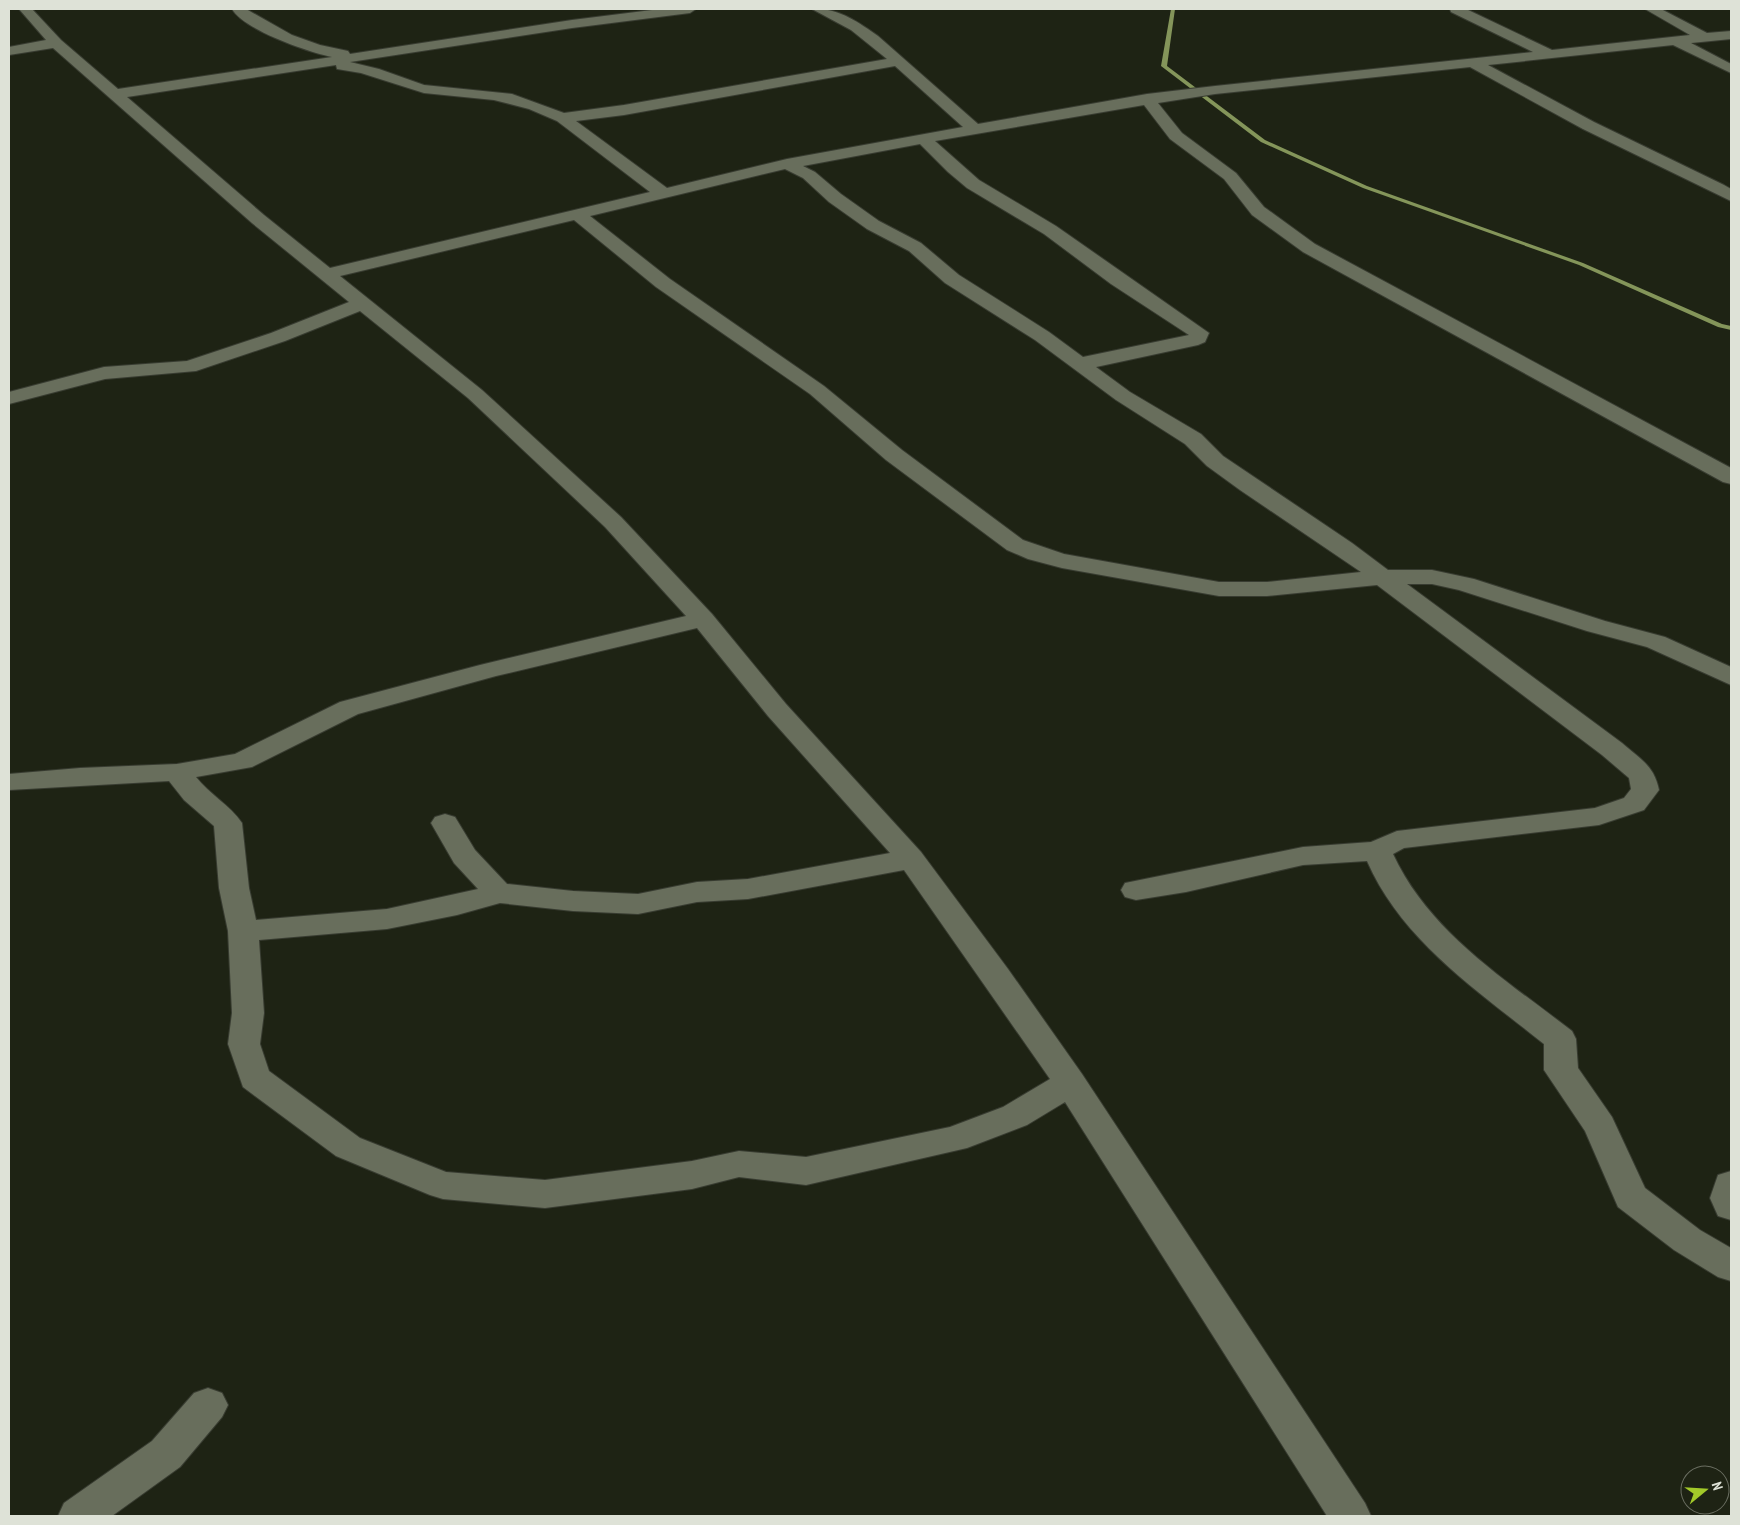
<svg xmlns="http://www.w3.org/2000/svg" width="1740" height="1525" viewBox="0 0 1740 1525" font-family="'PT Sans Narrow',sans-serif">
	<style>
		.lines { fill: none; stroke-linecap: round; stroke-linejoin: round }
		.stream { fill: #84955a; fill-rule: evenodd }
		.street-casing { stroke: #383c31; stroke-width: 2 }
		.street { fill: #686e5c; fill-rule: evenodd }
	</style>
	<rect width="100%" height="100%" fill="#1e2314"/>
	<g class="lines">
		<polygon class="stream" points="1171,9 1175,9 1167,66 1265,140 1367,186 1583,263 1722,324 1731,326 1731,330 1718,327 1579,265 1363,188 1261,142 1161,66"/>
		<g class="street-casing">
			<g id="street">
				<path d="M 19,9 L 32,9 L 61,40 L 118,89 L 332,57 C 308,52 244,30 232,9 L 246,9 L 292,35 L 320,45 L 348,51 L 350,54 L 572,20 L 660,9 L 696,9 L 690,13 L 572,28 L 350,62 L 379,69 L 424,85 L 512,94 L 564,113 L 624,105 L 887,59 L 851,30 L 812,9 C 837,7 858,22 878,36 L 978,124 L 1147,94 L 1215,86 L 1533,52 L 1451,12 L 1450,9 L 1466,9 L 1552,50 L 1690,35 L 1645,9 L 1661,9 L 1707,33 L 1731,31 L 1731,39 L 1691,43 L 1731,64 L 1731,73 L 1673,45 L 1488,65 L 1594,122 L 1724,185 L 1731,189 L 1731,201 L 1583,129 L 1470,67 L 1215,94 L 1158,103 L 1182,133 L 1236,173 L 1264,207 L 1315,244 L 1731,468 L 1731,484 L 1723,482 L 1303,252 L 1252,215 L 1224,179 L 1170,139 L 1144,105 L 935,141 L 979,180 L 1056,226 L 1209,333 L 1205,342 L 1198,345 L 1096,367 L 1130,392 L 1201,434 L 1223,456 L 1352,543 L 1388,570 L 1432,570 L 1474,579 L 1605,621 L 1665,637 L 1731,667 L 1731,685 L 1647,647 L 1587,631 L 1459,590 L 1432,584 L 1407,584 L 1622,743 C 1640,759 1654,765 1659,790 L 1644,810 L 1599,825 L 1404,848 L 1393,854 C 1429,932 1506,980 1572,1031 L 1576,1039 L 1578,1068 L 1612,1117 L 1645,1188 L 1700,1230 L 1731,1248 L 1731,1281 L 1718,1277 L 1674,1250 L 1618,1207 L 1585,1131 L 1544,1070 L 1544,1044 C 1478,991 1402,941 1367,861 L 1303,865 L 1186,892 L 1136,900 L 1125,897 L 1121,890 L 1125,883 L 1303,847 L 1371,842 L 1397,831 L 1595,808 L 1624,798 L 1631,789 L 1629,778 L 1602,755 L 1377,585 L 1267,596 L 1219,596 L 1062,568 L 1028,559 L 1007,550 L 886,460 L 810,394 L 656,287 L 574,220 L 340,276 L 482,390 L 621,517 L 712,614 L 786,704 L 921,852 L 1008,969 L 1082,1074 L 1365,1503 L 1371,1516 L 1327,1516 L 1065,1102 L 1027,1125 L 967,1148 L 806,1185 L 739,1177 L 692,1189 L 545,1208 L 443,1199 L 430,1195 L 336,1156 L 243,1087 L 228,1044 L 232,1013 L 228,931 L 219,888 L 214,826 L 184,800 L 169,781 L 9,790 L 9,774 L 80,768 L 177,764 L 235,754 L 340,702 L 480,665 L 686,616 L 605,527 L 468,398 L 360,311 L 285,341 L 196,371 L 105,379 L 9,404 L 9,392 L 104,367 L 187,361 L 271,333 L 349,302 L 252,223 L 53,48 L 9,55 L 9,47 L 46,40 ZM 336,65 L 337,69 L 361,73 L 424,93 L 494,100 L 529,109 L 557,121 L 650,192 L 330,268 L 264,215 L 127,97 ZM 895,66 L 963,127 L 787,159 L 667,188 L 576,121 L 624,115 ZM 920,144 L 948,172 L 967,188 L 1044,234 L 1111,284 L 1189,335 L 1083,357 L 1049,332 L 959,275 L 921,243 L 879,221 L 841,194 L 815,172 L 803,166 ZM 785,169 L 803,178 L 829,202 L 867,229 L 909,251 L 945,283 L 1035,340 L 1116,400 L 1185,444 L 1207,466 L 1240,490 L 1361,572 L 1267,582 L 1219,582 L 1064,554 L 1023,540 L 902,450 L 824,386 L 670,279 L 590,216 ZM 697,628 L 768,716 L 890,853 L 748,879 L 697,882 L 638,894 L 573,891 L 507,884 L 475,850 L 455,817 L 445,814 L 435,817 L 431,823 L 454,863 L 478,889 L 387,909 L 256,920 L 249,888 L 242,823 C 230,805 209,794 196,777 L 252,767 L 358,714 L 496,676 ZM 904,870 L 1050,1079 L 1003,1107 L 950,1127 L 806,1157 L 739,1151 L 692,1161 L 545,1180 L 446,1172 L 360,1138 L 269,1071 L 260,1044 L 264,1013 L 259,940 L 387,929 L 457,915 L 500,903 L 573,911 L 638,914 L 697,902 L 748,899 Z"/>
				<polygon points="1731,1171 1731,1220 1718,1216 1710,1198 1718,1175"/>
				<polygon points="208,1388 222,1393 228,1405 222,1417 180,1467 112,1516 58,1516 64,1503 152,1441 194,1393"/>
			</g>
		</g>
		<use href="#street" class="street"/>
	</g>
	<rect width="1740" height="1525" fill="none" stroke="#dee2d7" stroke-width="20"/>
	<g transform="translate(1705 1490) rotate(72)"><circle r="24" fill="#1e2314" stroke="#6b6f62"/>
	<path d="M0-4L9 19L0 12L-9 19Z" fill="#a2c929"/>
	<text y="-8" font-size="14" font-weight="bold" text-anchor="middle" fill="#dee2d7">N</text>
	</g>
</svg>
